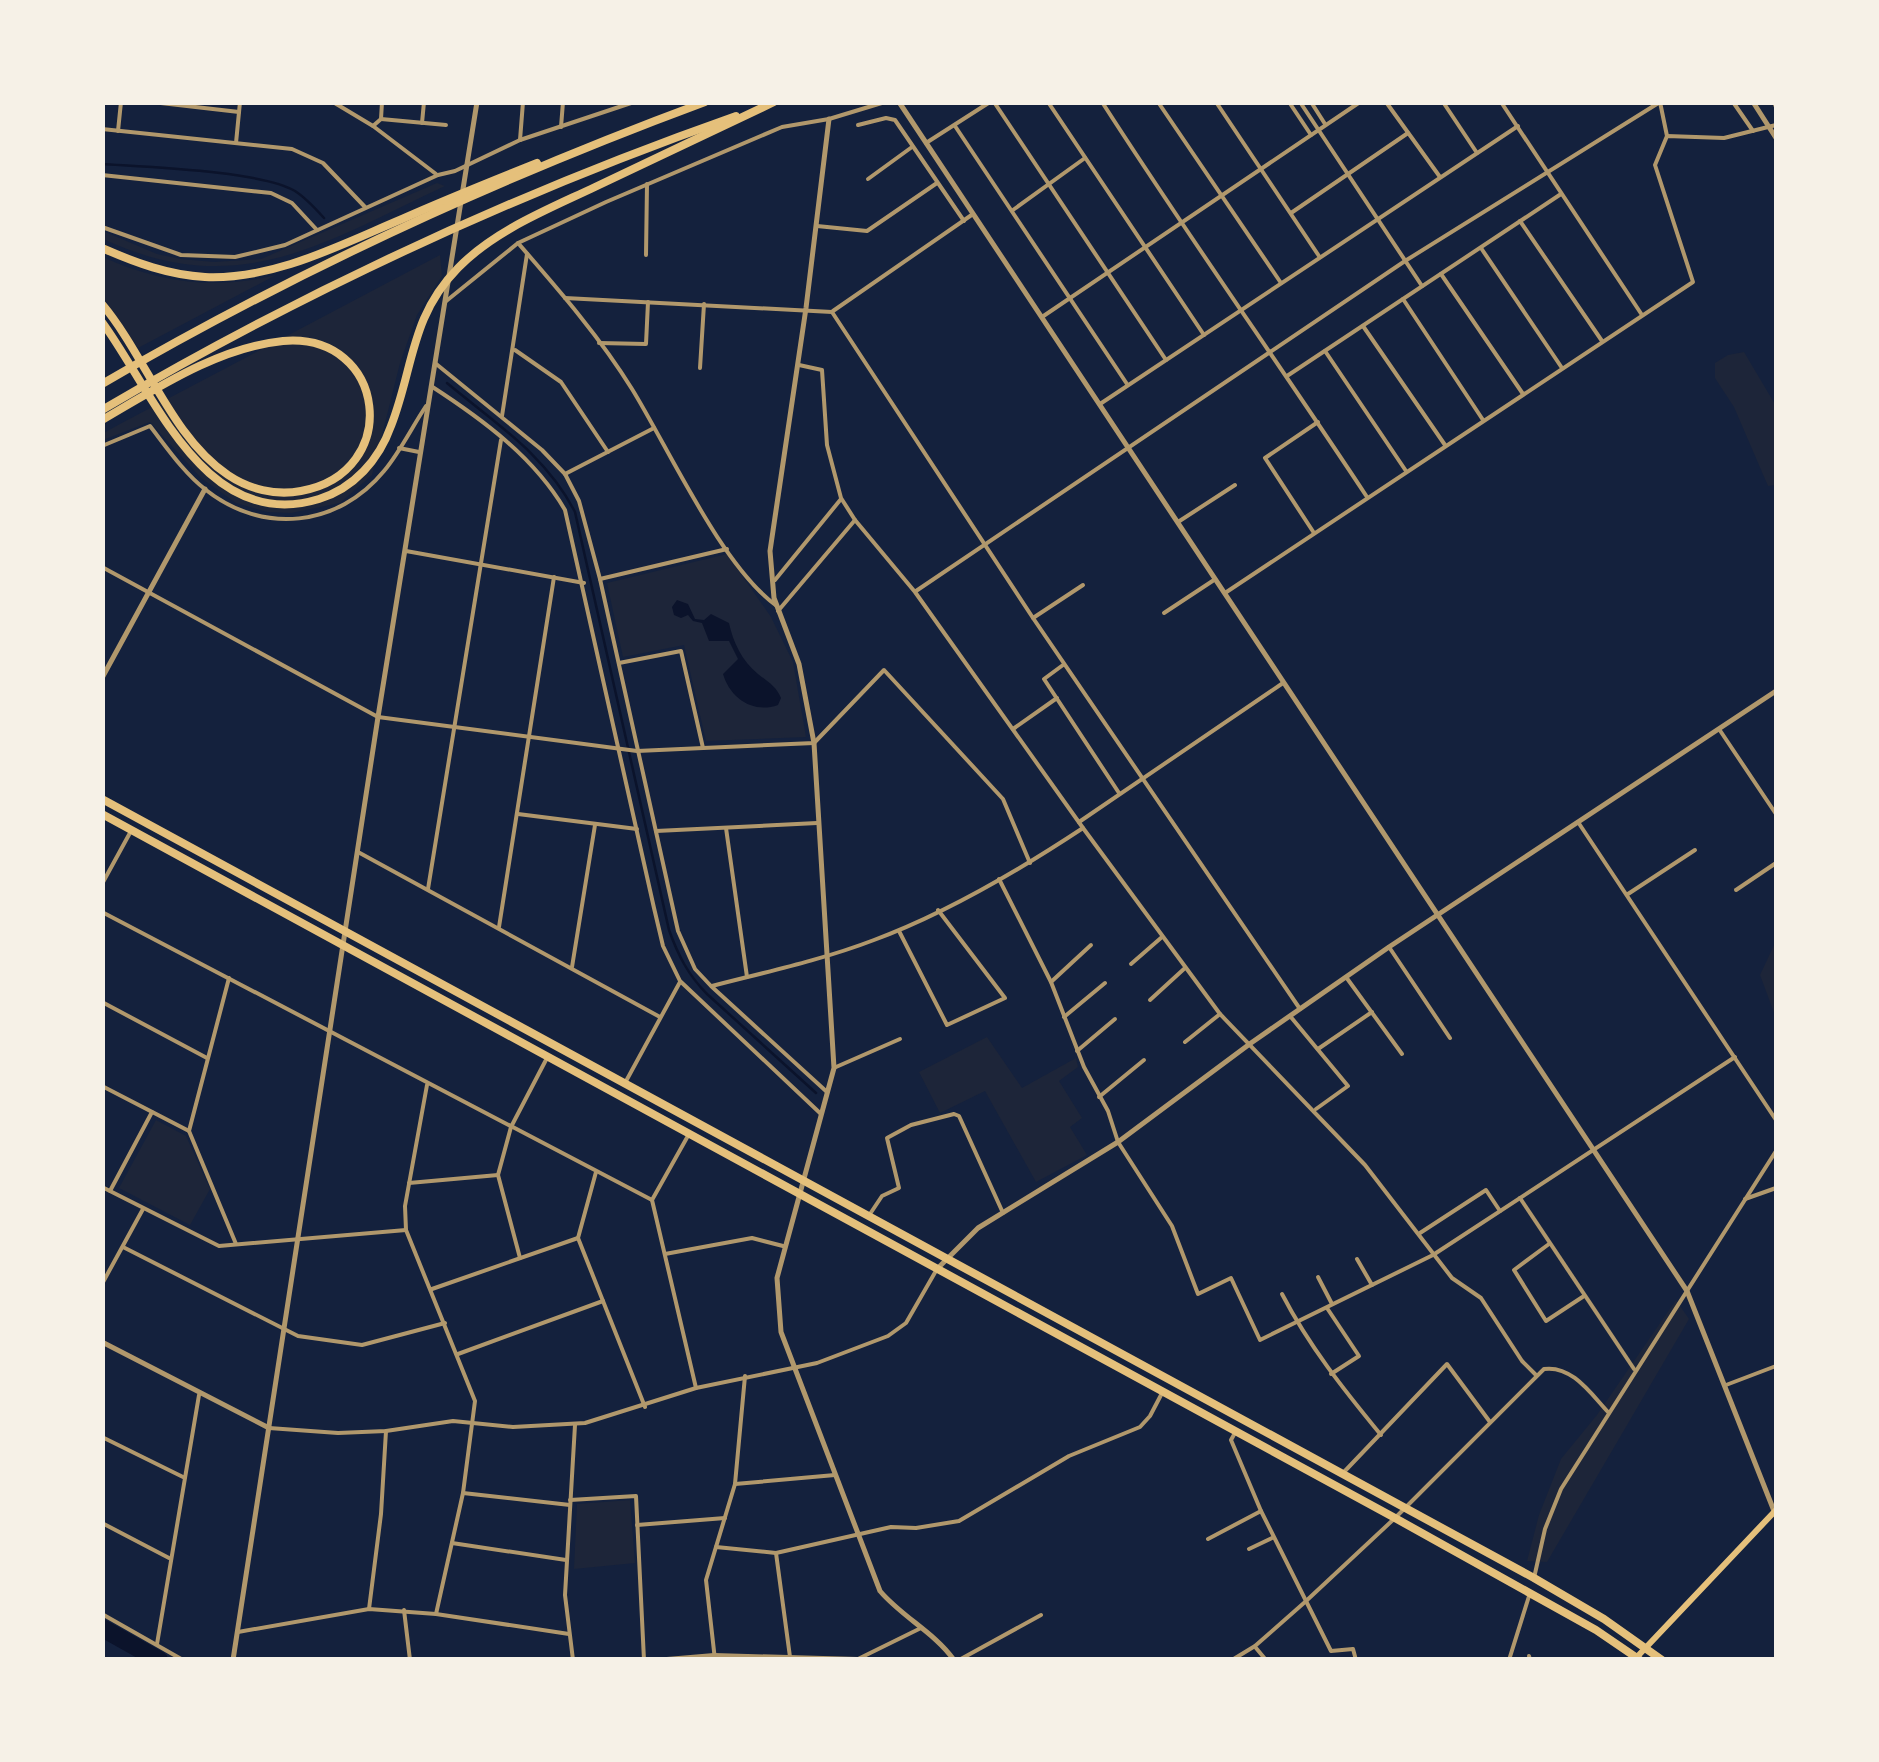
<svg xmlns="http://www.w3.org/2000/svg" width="1879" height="1762" viewBox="0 0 1879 1762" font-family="'Noto Serif',serif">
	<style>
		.green { fill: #1d2539 }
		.water { fill: #0b132b }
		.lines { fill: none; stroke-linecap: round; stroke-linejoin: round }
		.stream { stroke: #0b132b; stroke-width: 2.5 }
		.river { stroke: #0b132b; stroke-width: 18 }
		.minor { stroke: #b1986c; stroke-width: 4 }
		.tertiary { stroke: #b1986c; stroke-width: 5 }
		.secondary { stroke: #e5c07b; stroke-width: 6 }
		.trunk { stroke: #e5c07b; stroke-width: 8 }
		.motorway { stroke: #e5c07b; stroke-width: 8 }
	</style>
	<rect width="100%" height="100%" fill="#14213d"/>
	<g class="green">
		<path d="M 437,183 L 445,186 C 323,243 238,302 103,239 L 103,231 L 157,254 L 181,259 L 214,262 L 261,259 Z"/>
		<polygon points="440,255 442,276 417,315 400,363 372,475 340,503 291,513 267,512 236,503 201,478 150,422 103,440 102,434 118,425"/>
		<path d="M 103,257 C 159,283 216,290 276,275 L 138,348 L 103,297 Z"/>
		<polygon points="1744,352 1776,406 1776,485 1768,486 1734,407 1715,378 1715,363 1728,355"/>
		<polygon points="727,554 771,617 793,662 806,737 706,741 684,645 623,657 607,583"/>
		<polygon points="1776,941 1776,1018 1760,975"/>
		<polygon points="987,1037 1022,1088 1076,1058 1078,1067 1059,1081 1082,1118 1070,1127 1087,1155 1036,1182 985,1091 940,1113 919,1072"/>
		<polygon points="156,1120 186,1136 210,1189 190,1225 119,1188"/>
		<polygon points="1676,1300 1689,1319 1547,1562 1527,1561 1539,1515 1561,1459 1597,1415"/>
		<polygon points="630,1500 635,1563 574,1569 577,1504"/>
	</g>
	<path class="water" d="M 677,600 L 688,604 L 695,619 L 704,620 L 711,614 L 729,623 C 733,642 742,661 758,674 C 768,682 776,686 781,698 L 778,705 C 753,714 730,698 723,674 L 738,659 L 729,641 L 709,641 L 702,623 L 693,621 L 688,615 L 681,618 L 674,615 L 672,607 Z"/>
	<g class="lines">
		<g class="stream">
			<path d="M 102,164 C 146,167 262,171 295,191 C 306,198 315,208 324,218"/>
			<path d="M 447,383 C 495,423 546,455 575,512 L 669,930 C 678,955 688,975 707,994 L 816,1093"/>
		</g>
		<polyline class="river" points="102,1628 159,1660"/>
		<g class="minor">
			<polyline points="152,102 239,112"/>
			<polyline points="333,102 373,126 436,174"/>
			<polyline points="994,102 1166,360"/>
			<polyline points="1048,102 1204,335"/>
			<path d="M 1102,102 C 1188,236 1280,365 1367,497"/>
			<polyline points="1158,102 1281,283"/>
			<polyline points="1216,102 1319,256"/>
			<polyline points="1289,102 1311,135"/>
			<polyline points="1300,102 1422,286"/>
			<polyline points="1311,102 1325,124"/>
			<polyline points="1386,102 1440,177"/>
			<polyline points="1443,102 1477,153"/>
			<polyline points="1501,102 1642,315"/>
			<polyline points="1733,102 1753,131"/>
			<polyline points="1774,102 1776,107"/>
			<polyline points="381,119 446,125"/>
			<polyline points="422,123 424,102"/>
			<polyline points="858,125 886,118 895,120 964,221"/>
			<polyline points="373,126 381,119 382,102"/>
			<polyline points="955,126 1127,384"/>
			<polyline points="561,127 563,102"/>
			<polyline points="102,129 292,149 323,163 365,207"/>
			<polyline points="118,131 121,102"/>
			<polyline points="520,140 523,102"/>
			<polyline points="236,143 240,102"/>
			<polyline points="926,143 990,102"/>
			<polyline points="102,175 271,193 292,203 317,230"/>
			<polyline points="868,179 912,147"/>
			<polyline points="1013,210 1085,158"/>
			<polyline points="1291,213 1408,133"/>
			<polyline points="1520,221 1602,341"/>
			<polyline points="817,226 867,231 937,183"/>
			<polyline points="102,227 181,255 235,257 285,245 438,175 455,171 520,140 634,102"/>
			<path d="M 518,243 C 558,289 600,337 632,389 C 669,449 722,567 777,606"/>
			<polyline points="1481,248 1562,368"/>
			<polyline points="646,255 647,184"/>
			<polyline points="1441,274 1523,394"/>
			<polyline points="565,298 832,312 1033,618 1300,1009"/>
			<polyline points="1403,299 1483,420"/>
			<polyline points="445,302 518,243 606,202 782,127 829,119 885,102"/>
			<polyline points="833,311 973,214"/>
			<polyline points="1042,317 1360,102"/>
			<polyline points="1363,326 1445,445"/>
			<polyline points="599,343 646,344 648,302"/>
			<polyline points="515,350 561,382 608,452"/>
			<polyline points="1325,351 1406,471"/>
			<polyline points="435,363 542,450 565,474 579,501 600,579 678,931 695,969 711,986 827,1092"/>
			<polyline points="799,365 822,370 827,445 841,498 855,520 915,592 1083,828 1220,1014 1365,1165 1452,1278 1481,1298 1522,1361 1536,1375"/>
			<polyline points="700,368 704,304"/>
			<polyline points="1287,376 1561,194"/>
			<path d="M 431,386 C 482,419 534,457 565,510 L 654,908 L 663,946 L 680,981 L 821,1114"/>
			<polyline points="1100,404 1518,126"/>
			<polyline points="502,416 527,254"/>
			<path d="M 102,446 L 150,426 C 167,448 184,473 206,490 C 263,535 338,527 384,471 C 400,452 412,427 426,406"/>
			<polyline points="399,448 419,452"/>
			<polyline points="565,474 654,428"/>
			<polyline points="1178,522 1235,485"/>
			<polyline points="1314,533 1265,458 1318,422"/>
			<polyline points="406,551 584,583"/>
			<polyline points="102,567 378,717 637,751 814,743 884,670 1003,799 1030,863"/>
			<polyline points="600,579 727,549"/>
			<polyline points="775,580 841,499"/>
			<polyline points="916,591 1405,261 1660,102 1667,136"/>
			<polyline points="1225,593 1693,282 1655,165 1667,136 1724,138 1776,125"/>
			<polyline points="778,611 855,520"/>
			<polyline points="1164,613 1214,580"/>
			<polyline points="1033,618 1083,585"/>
			<polyline points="619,663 681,651 703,748"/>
			<polyline points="1063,665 1044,679 1119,793"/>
			<polyline points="1013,729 1057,698"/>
			<polyline points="1719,729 1776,814"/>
			<polyline points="518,814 637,829"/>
			<polyline points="1079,822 1283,683"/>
			<polyline points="1578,822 1776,1120"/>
			<polyline points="726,828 747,977"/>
			<polyline points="656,831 817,823"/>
			<polyline points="358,852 660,1017"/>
			<polyline points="999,879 1051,982 1084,1067 1108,1111 1118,1142 1172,1226 1198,1294 1231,1278 1260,1340 1433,1255 1735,1057"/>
			<polyline points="102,884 131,831"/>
			<polyline points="428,889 501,440"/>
			<polyline points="1736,890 1776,863"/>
			<polyline points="1628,894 1695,850"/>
			<polyline points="102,912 652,1200"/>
			<polyline points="499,927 554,577"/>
			<polyline points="899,931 947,1025 1005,998 938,910"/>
			<polyline points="1389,947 1450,1038"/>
			<polyline points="1131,964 1162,937"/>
			<polyline points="572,967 595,825"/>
			<polyline points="1346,977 1402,1054"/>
			<polyline points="229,978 189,1131 236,1244"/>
			<polyline points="1051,982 1091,945"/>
			<path d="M 712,986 C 766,972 822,960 874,940 C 947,913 1018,871 1083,828"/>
			<polyline points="1150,1000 1185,968"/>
			<polyline points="102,1002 207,1058"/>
			<polyline points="1290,1016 1348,1086 1316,1109"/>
			<polyline points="1064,1017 1105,983"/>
			<polyline points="1185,1042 1220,1014"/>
			<polyline points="1318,1049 1372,1012"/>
			<polyline points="1077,1051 1115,1019"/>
			<polyline points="836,1067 900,1039"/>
			<polyline points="625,1083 680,982"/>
			<polyline points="427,1085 405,1206 406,1230 475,1401 463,1493 436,1614"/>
			<polyline points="102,1086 189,1131"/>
			<polyline points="1099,1097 1144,1060"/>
			<polyline points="689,1134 652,1200 696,1388"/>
			<polyline points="596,1172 578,1238 645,1407"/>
			<polyline points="409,1183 498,1175"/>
			<polyline points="102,1187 219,1246 406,1230"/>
			<polyline points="110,1191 152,1112"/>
			<polyline points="1520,1198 1634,1369"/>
			<polyline points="1745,1199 1776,1188"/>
			<polyline points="870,1214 882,1196 899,1188 887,1138 911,1125 954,1114 959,1116 1003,1213"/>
			<polyline points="1420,1233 1486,1190 1500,1211"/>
			<polyline points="1549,1244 1514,1270 1546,1321 1584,1296"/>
			<polyline points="123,1247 298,1336 362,1345 445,1323"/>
			<polyline points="665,1254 752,1238 783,1246"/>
			<polyline points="520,1258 498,1175 511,1127 548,1056"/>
			<polyline points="1357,1259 1372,1285"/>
			<polyline points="1318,1277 1332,1304"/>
			<polyline points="102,1284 143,1209"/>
			<polyline points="432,1289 578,1238"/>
			<path d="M 1282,1294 C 1309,1346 1344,1390 1381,1435"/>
			<polyline points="1327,1308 1359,1356 1331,1374"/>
			<polyline points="458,1354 603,1301"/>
			<polyline points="1726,1385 1776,1366"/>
			<polyline points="269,1428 338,1433 386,1431 453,1421 513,1427 585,1423 696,1388 817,1363 888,1336 906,1323 937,1269"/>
			<polyline points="1236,1431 1231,1440 1261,1511 1331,1651 1353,1649 1356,1660"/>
			<polyline points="102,1437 183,1477"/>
			<polyline points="1343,1473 1447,1364 1490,1422"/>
			<polyline points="735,1484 835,1475"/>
			<polyline points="463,1493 570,1505"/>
			<polyline points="570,1500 636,1496 644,1660"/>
			<polyline points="102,1523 169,1558"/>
			<polyline points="637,1525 725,1518"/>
			<polyline points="1208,1539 1261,1511"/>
			<polyline points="452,1543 566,1560"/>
			<polyline points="716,1547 776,1553 891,1527 916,1528 959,1521 1069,1456 1140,1427 1150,1416 1161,1395"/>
			<polyline points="1249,1549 1272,1538"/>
			<polyline points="776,1553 790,1657"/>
			<polyline points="1534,1578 1545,1529 1561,1489 1776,1151"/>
			<polyline points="369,1609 381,1514 386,1431"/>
			<polyline points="404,1610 410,1660"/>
			<polyline points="102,1614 183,1660"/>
			<polyline points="238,1632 369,1609 436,1614 569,1634"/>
			<polyline points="157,1644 199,1395"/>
			<polyline points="1256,1648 1266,1660"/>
			<polyline points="1529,1656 1530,1660"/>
			<polyline points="573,1660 565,1595 575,1425"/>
			<polyline points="655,1660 714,1655 858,1659 921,1628"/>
			<polyline points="715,1660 706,1580 735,1484 745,1376"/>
			<polyline points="959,1660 1041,1615"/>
			<path d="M 1232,1660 L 1255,1646 L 1305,1602 L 1395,1518 L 1544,1369 C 1572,1365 1591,1394 1608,1412"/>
			<polyline points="1509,1660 1530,1593"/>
		</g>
		<g class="tertiary">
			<polyline points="899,102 1687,1291 1776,1516"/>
			<polyline points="1753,102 1776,138"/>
			<path d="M 829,119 L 806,308 L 770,551 L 774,598 L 799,664 L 814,743 L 834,1068 L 777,1278 L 781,1332 L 880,1591 C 902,1617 934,1632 954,1660"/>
			<polyline points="102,678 205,489"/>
			<polyline points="937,1269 978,1228 1118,1142 1251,1043 1389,947 1776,691"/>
			<polyline points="102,1342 269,1428"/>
			<polyline points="233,1660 378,717 477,102"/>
		</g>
		<polyline class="secondary" points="1636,1658 1776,1510"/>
		<g class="trunk">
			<polyline points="102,799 1534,1578 1604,1619 1662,1660"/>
			<polyline points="102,814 1395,1518 1596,1630 1640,1660"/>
		</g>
		<g class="motorway">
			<path d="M 102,248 C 136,263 169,275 205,277 C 274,280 340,245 402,219 C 447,199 492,181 537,163"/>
			<path d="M 102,304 C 145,355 172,438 228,475 C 249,489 275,496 301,491 C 403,473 387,332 283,341 C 219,347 157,388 102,420"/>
			<path d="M 102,322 C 155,394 205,534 319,499 C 354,488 379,460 391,426 C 414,367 410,317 458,268 C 495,230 549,209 595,187 C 655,158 715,130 774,102"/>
			<path d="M 102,384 C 294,272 497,179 705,102"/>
			<path d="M 102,410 C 303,292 517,193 736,116"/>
		</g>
	</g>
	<rect width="1879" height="1762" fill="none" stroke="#f6f1e7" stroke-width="210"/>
</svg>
